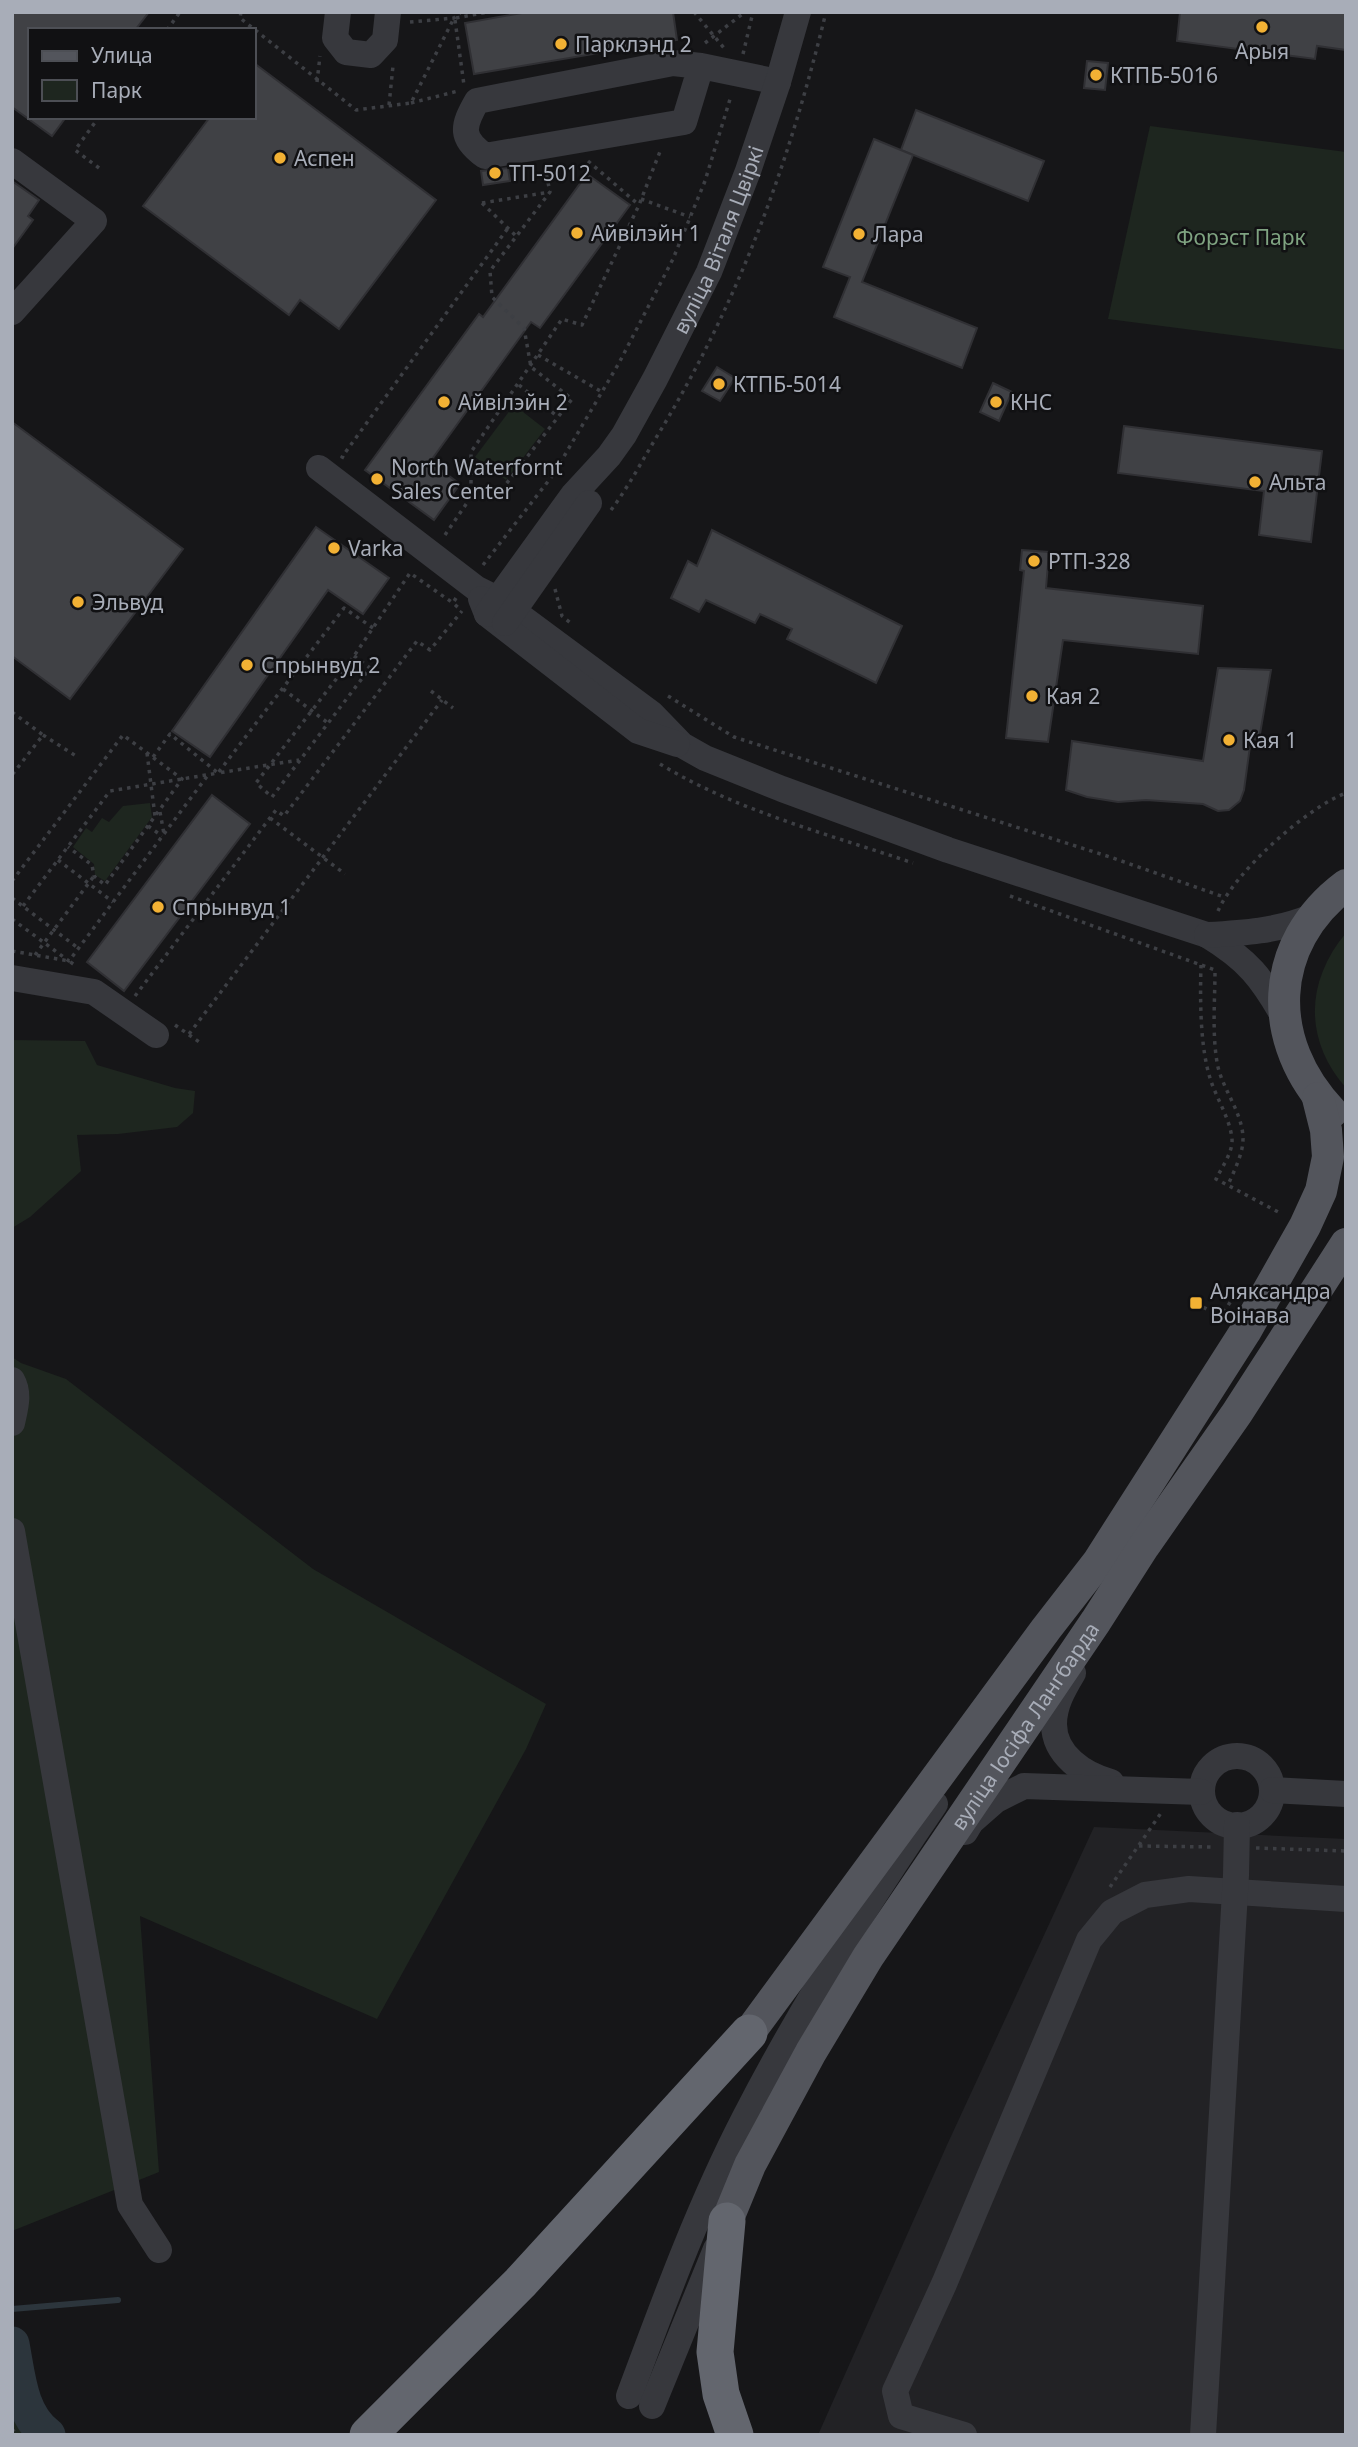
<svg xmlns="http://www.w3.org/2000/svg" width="1358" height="2447" viewBox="0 0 1358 2447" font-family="'Noto Sans',sans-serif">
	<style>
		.built { fill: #222225 }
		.green { fill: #1e261f }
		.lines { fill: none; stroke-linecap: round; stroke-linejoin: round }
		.stream { stroke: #2c353c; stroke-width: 6 }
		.river { stroke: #2c353c; stroke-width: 35 }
		.building { fill: #404145; stroke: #303034; stroke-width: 2 }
		.path { stroke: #3d3f44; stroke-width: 3.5; stroke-dasharray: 3.5 5; stroke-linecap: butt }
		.minor { stroke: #37383d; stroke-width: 26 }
		.major { stroke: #53555c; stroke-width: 32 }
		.highway { stroke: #63666e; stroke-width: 37 }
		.poi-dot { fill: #f2b134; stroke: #111113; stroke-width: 2.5 }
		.labels { text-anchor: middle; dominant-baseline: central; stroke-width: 5; stroke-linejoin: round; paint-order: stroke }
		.poi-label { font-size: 21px; fill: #a8adb8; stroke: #111113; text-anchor: start }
		.park-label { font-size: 21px; fill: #7fa381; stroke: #111113 }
		.street-label { font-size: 21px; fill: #a8adb8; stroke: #111113 }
	</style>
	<rect width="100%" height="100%" fill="#161618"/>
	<polygon class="built" points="1094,1827 1346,1839 1346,2435 818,2435 947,2145"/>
	<g class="green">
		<polygon points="1150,126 1346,152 1346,350 1108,319"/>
		<polygon points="514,405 545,429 506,480 475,457"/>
		<polygon points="150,803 152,817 105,881 95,875 94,864 73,847 86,828 92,832 102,818 109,822 123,806"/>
		<path d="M 1346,933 L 1346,1088 C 1304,1040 1305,982 1346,933 Z"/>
		<polygon points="12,1040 85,1041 97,1065 175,1088 195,1091 193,1113 177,1127 118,1134 77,1135 81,1171 30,1217 12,1228"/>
		<polygon points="12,1357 21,1363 66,1379 313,1569 546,1704 526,1749 377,2019 140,1916 159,2172 12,2231"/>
		<path d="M 12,2339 C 18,2371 18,2414 48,2435 L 12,2435 Z"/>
	</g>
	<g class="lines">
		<polyline class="stream" points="12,2309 118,2300"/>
		<path class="river" d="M 12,2344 C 18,2375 20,2415 48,2435"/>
	</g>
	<g class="building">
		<polygon points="12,12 149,12 135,30 30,30 30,117 66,117 52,136 12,107"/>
		<polygon points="527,12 673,12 677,40 474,74 465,23"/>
		<polygon points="1180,12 1346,12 1346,50 1317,46 1315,59 1177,41"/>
		<polygon points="1087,61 1108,63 1105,90 1084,88"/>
		<polygon points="254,63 436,200 339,329 300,300 289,315 143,206 210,117 254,117"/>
		<polygon points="916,110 1044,161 1028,201 901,150"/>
		<polygon points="874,139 913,155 862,282 977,328 962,368 834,317 850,277 823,267"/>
		<polygon points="508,168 510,181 483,185 481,171"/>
		<polygon points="587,174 630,205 540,328 531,322 430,462 460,484 434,520 365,470 479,314 483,317"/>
		<polygon points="12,181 39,200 28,216 33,220 12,249"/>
		<polygon points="717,367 735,378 720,401 702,391"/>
		<polygon points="993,383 1012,392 999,421 980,412"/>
		<polygon points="12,422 183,549 70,699 12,656"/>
		<polygon points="1124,426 1322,451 1311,542 1259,535 1264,491 1118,473"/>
		<polygon points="316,527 389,578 363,614 328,590 210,757 172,731"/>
		<polygon points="712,530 902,626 876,683 787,639 792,629 760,614 755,623 706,600 699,612 671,598 688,561 697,566"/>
		<polygon points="1022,550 1049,552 1046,588 1203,606 1198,654 1063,640 1048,742 1006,738 1024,571 1020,570"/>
		<polygon points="1218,668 1271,670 1259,740 1251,739 1244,790 1240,801 1229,810 1218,811 1203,804 1146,800 1118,802 1087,797 1066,790 1072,741 1203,761"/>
		<polygon points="212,795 250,824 124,991 87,962"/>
	</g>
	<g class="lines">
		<g class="path">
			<polyline points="241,12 240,18 356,110 411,103 454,18"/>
			<polyline points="694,12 724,48"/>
			<polyline points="456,18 488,12"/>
			<polyline points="455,20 464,85"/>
			<polyline points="410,22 454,18 461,12"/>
			<polyline points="167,30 180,12"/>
			<polyline points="705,43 745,12"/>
			<polyline points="743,54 753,12"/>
			<polyline points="317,82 320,56"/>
			<polyline points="411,103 458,91"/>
			<polyline points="389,105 393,66"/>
			<polyline points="588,161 639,205"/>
			<polyline points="99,168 75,150 99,117"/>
			<polyline points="641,199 690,217"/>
			<polyline points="482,203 550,192"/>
			<polyline points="482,203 517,237"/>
			<polyline points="538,355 602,392"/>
			<polyline points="519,385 558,417"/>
			<polyline points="344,458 342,457 508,228"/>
			<polyline points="471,497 496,497 572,399 531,367 524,328 492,297 490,271 550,192 545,168"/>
			<path d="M 611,510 C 629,486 643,459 659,433 C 740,299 789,164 826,12"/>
			<polyline points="445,535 471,497 471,452 562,319 582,325 639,205 661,149"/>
			<polyline points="483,565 553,475 619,363 673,259 705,181 731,96"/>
			<polyline points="555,589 562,616 573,625"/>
			<polyline points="456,598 453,603 461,610"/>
			<polyline points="354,656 370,668 272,797 256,783 354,656 410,573 453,603"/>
			<polyline points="283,689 328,723"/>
			<polyline points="431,691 453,708"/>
			<polyline points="668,696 734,737 1110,857 1224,897"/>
			<polyline points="12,712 43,735 12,775"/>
			<polyline points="43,735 76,756"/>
			<polyline points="147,753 155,816"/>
			<polyline points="153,757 170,734 218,773 299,760"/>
			<path d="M 660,764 C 737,811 828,834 913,863"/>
			<polyline points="160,812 164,834"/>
			<polyline points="270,818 345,874"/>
			<polyline points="148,826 162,836"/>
			<polyline points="58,860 113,902"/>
			<polyline points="12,881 123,735 182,779 105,885 94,876 92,865 68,847"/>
			<path d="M 1010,896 L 1215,970 C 1215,1000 1212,1032 1217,1062 C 1221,1088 1243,1112 1243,1139 C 1243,1154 1234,1171 1228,1185"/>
			<polyline points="12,898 78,948"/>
			<polyline points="23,906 110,791 218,773 344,608 373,628"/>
			<path d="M 1218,911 C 1235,872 1306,808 1346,793"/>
			<polyline points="12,919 69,961 208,775"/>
			<polyline points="12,951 69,961 76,966"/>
			<polyline points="35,955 94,876"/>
			<path d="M 1201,965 C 1200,999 1200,1046 1210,1078 C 1216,1098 1230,1118 1232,1139 C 1233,1152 1222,1167 1216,1179 L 1282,1214"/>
			<polyline points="135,996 276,810 284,816 417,641 430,650 462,611"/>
			<polyline points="175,1025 202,1044"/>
			<polyline points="189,1034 442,700"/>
			<polyline points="1196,1303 1221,1317 1237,1291"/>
			<polyline points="1201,1814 1215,1829"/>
			<polyline points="1139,1846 1214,1847"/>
			<polyline points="1256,1848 1346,1851"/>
			<polyline points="1110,1887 1161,1813"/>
			<polyline points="12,2429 17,2435"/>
		</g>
		<g class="minor">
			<polyline points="338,12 335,38 346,52 371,55 385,40 388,12"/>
			<path d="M 701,66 L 684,122 L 485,156 C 460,138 462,127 477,101 L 673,63 L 701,66 L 778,82"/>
			<polyline points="12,161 94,221 12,312"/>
			<path d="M 319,468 L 477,589 L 497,599 L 652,714 L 682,745 L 705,758 L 782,789 L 948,850 L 1207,935 C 1248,960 1262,978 1285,1019"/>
			<polyline points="481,599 487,614 638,731 677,744"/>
			<path id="s1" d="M 487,614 L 573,495 L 609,456 L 624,435 L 655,379 L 709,272 L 748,171 L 778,82 L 798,12"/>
			<polyline points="505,623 589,503"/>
			<path d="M 1207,935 C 1243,933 1277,931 1311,917"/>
			<polyline points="12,978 94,992 156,1035"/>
			<path d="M 12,1380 C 20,1394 15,1409 12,1423"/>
			<polyline points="12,1531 130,2205 159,2250"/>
			<path d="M 1073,1673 C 1064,1688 1054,1705 1054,1724 C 1054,1755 1084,1775 1111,1782"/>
			<circle cx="1237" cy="1791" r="35"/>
			<polyline points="1272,1790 1346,1794"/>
			<polyline points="965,1832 971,1822 996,1800 1024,1786 1201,1792"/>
			<path d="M 629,2396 C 664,2302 699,2206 745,2117 C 801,2008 866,1905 935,1804"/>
			<polyline points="652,2406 716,2249"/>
			<polyline points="964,2435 901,2416 895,2391 944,2284 1089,1940 1112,1912 1145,1895 1189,1889 1346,1899"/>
			<polyline points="1203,2435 1236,1875 1237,1825"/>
		</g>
		<g class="major">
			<path d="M 1332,1112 C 1265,1042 1267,944 1346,885"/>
			<polyline points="749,2033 1046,1629 1098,1562 1245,1332 1305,1226 1321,1191 1328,1157 1326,1130 1318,1098"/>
			<path id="s2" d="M 727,2221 L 750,2165 L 811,2052 L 868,1957 L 1096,1621 L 1144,1546 L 1237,1413 L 1346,1244"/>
		</g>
		<g class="highway">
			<polyline points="727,2221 715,2352 721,2394 735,2435"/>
			<polyline points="368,2435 520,2283 749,2033"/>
		</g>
	</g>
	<g class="poi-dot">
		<circle cx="1262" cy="27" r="7"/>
		<circle cx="561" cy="44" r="7"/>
		<circle cx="1096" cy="75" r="7"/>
		<circle cx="280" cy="158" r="7"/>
		<circle cx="495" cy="173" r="7"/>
		<circle cx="577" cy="233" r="7"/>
		<circle cx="859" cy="234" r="7"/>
		<circle cx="719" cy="384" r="7"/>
		<circle cx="444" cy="402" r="7"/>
		<circle cx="996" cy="402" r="7"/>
		<circle cx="377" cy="479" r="7"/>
		<circle cx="1255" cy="482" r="7"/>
		<circle cx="334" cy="548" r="7"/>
		<circle cx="1034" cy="561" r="7"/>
		<circle cx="78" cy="602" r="7"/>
		<circle cx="247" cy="665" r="7"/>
		<circle cx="1032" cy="696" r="7"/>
		<circle cx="1229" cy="740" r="7"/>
		<circle cx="158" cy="907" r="7"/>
		<rect x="1189" y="1296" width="14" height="14" rx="3.5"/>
	</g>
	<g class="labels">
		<g class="poi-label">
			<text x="575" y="44">Парклэнд 2</text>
			<text x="1262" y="51" text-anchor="middle">Арыя</text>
			<text x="1110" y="75">КТПБ-5016</text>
			<text x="294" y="158">Аспен</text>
			<text x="509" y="173">ТП-5012</text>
			<text x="591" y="233">Айвілэйн 1</text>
			<text x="873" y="234">Лара</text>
			<text x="733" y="384">КТПБ-5014</text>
			<text x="458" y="402">Айвілэйн 2</text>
			<text x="1010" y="402">КНС</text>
			<text x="391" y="467">North Waterfornt<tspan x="391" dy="24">Sales Center</tspan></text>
			<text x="1269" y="482">Альта</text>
			<text x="348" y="548">Varka</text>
			<text x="1048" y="561">РТП-328</text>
			<text x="92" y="602">Эльвуд</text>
			<text x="261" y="665">Спрынвуд 2</text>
			<text x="1046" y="696">Кая 2</text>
			<text x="1243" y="740">Кая 1</text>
			<text x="172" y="907">Спрынвуд 1</text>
			<text x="1210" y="1291">Аляксандра<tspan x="1210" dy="24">Воінава</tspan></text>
		</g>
		<g class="park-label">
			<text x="1241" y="237">Форэст Парк</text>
		</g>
		<g class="street-label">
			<text stroke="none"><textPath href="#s1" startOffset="443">вуліца Віталя Цвіркі</textPath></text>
			<text stroke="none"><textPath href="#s2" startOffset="579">вуліца Іосіфа Лангбарда</textPath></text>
		</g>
	</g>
	<rect width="1358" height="2447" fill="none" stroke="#a8adb8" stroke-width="28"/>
	<rect x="28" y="28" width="228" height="91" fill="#111113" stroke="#4d4f55" stroke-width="2"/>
	<rect x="42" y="51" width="35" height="10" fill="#53555c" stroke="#4d4f55" stroke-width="2"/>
	<text x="91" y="63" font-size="21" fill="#a8adb8">Улица</text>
	<rect x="42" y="80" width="35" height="21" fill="#1e261f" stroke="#4d4f55" stroke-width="2"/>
	<text x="91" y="98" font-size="21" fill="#a8adb8">Парк</text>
</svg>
